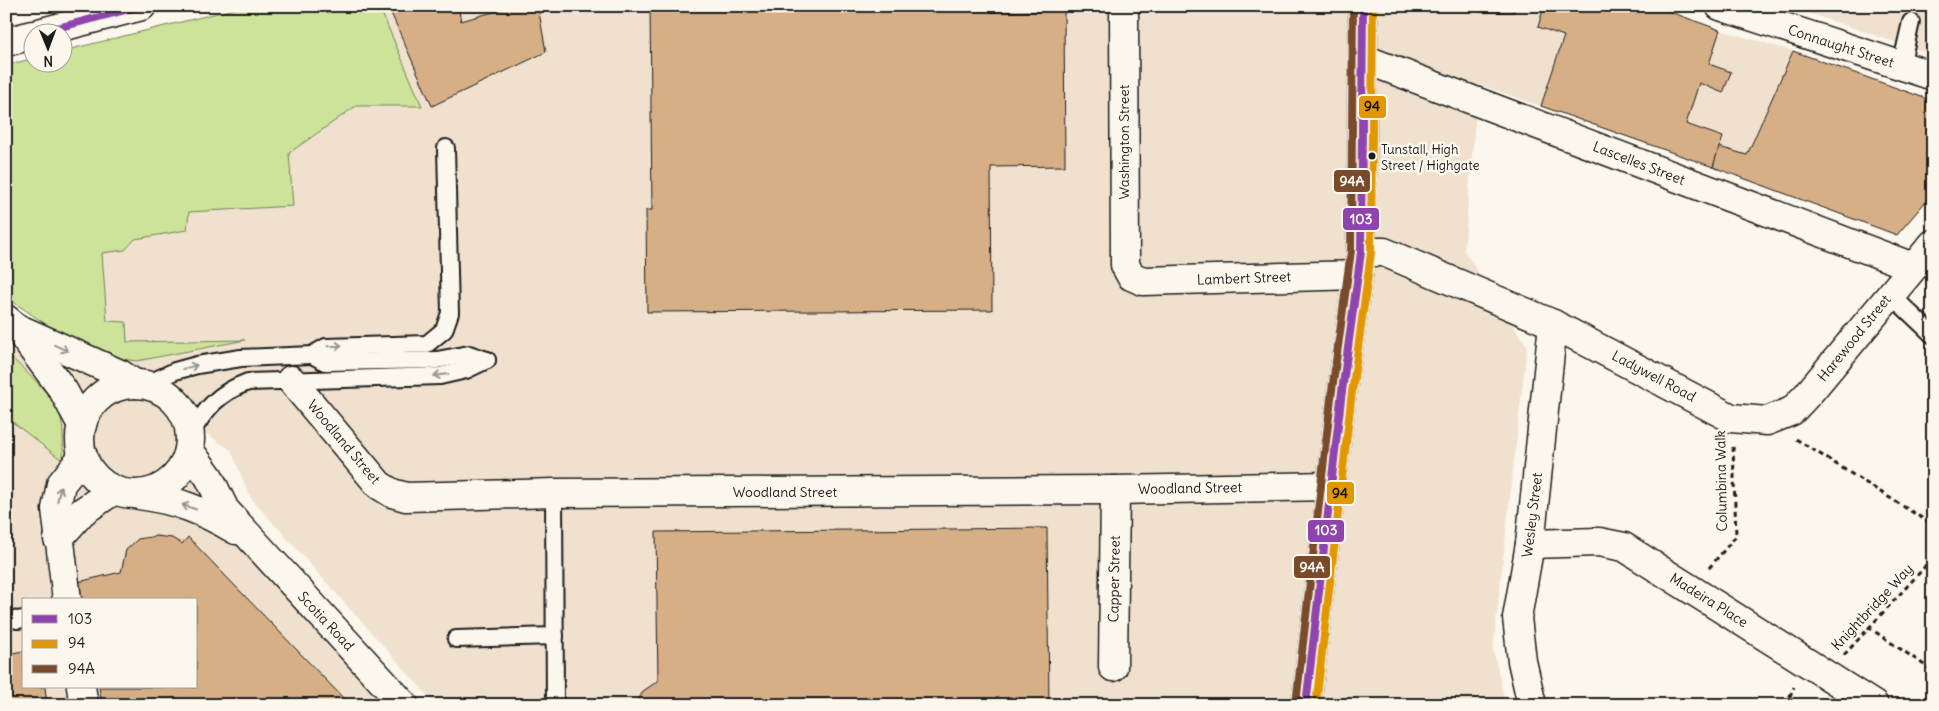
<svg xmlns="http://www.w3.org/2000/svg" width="1939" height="711" viewBox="0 0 1939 711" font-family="Delius,sans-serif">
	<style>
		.built { fill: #f0e1ce; fill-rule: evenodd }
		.green { fill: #cce399; stroke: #74805a }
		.building { fill: #d6af87; stroke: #1c1c1c }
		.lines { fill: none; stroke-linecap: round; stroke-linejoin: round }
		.lane-casing { stroke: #1c1c1c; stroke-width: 20 }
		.street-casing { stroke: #1c1c1c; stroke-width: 31 }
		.secondary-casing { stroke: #1c1c1c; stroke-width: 31 }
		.primary-casing { stroke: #1c1c1c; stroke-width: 31 }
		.path { stroke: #1c1c1c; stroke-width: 3; stroke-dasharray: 5 4; stroke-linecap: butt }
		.lane { stroke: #fbf7ec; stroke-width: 16 }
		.street { stroke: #fbf7ec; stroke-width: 28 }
		.secondary { stroke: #fbf7ec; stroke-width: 28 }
		.primary { stroke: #fbf7ec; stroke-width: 28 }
		.bus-1-casing { stroke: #fbf7ec; stroke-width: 11 }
		.bus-2-casing { stroke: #fbf7ec; stroke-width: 11 }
		.bus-3-casing { stroke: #fbf7ec; stroke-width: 11 }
		.bus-1 { stroke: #8e44ad; stroke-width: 8 }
		.bus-2 { stroke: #e19803; stroke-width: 8 }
		.bus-3 { stroke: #7a4b2a; stroke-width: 8 }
		.oneway { stroke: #97948e }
		.bus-dot { fill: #1c1c1c; stroke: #fbf7ec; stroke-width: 2 }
		.labels { text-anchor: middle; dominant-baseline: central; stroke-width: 5; stroke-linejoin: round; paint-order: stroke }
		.bus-label { font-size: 13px; fill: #1c1c1c; stroke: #fbf7ec; text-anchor: start }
		.street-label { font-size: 14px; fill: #1c1c1c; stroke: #fbf7ec }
		.line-badge { stroke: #fbf7ec; stroke-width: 2 }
		.badge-label { font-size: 14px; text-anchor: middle; font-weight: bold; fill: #fff }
		.pale-badge-label { font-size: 14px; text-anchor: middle; font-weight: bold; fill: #111 }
	</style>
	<rect width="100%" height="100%" fill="#fbf7ec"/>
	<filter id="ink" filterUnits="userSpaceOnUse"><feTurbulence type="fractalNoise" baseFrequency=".02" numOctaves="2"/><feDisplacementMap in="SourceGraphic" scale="10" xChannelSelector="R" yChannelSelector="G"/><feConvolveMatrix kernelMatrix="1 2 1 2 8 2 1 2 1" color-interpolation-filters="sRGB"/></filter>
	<g filter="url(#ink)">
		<g class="built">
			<path d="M 246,6 L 1654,6 L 1720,30 L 1793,51 L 1933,101 L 1933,193 L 1897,235 L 1713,167 L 1478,84 L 1464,251 L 1527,346 L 1493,649 L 1506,705 L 436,705 L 250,497 L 231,450 L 186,420 L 190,435 L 189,450 L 399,705 L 6,705 L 6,319 L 114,370 L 6,297 L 6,65 L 32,59 L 32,62 L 62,62 L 63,51 ZM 24,600 L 196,600 L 196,687 L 24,687 Z"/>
			<polygon points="1788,6 1933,6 1933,55"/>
		</g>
		<g class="green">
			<polygon points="246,6 379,6 422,106 356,106 289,153 293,206 189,212 187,230 135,239 125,250 102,253 107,321 126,322 127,342 245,340 137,361 91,355 6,297 6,65 32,59 32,62 62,62 63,51"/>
			<path d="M 6,353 C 17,362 51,395 57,407 C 65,423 63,443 63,461 L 6,417 Z"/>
		</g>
		<g class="building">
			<polygon points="388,6 458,6 461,21 515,6 538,6 546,52 432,106"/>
			<polygon points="650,6 991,6 991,12 1064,11 1065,166 991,167 992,310 647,312 646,210 652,210"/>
			<rect x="1480" y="6" width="34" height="6"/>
			<polygon points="1544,6 1654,6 1720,30 1709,64 1731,72 1723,93 1699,83 1686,124 1723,137 1713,167 1541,106 1564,36 1538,27"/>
			<polygon points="1793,51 1933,101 1933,193 1897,235 1713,167 1719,147 1747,155"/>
			<polygon points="1047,528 1049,705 636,705 643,691 658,681 656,532"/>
			<polygon points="156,536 172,538 182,544 188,537 350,705 102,705 99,687 196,687 196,600 82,600 78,582 121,572 126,550 138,539"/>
			<polygon points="24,651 24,687 45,687 47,705 6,705 6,654"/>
		</g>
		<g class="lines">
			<g class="lane-casing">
				<g id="lane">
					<polyline points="1901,66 1911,22"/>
					<polyline points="1890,294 1933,335"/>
					<polyline points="312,355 325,362 437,360 469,354 487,360"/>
					<polyline points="145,385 175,371 197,365 241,358 312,355 326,347 427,344 444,330 450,313 446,148"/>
					<path d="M 190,435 C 206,408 218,393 248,382 L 440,376 L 466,370 L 487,360"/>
					<polyline points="554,493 555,705"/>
					<polyline points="6,618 17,620 24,619"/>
					<polyline points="456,639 555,636"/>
				</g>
			</g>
			<g class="street-casing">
				<g id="street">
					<polyline points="1124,6 1125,265 1131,276 1143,281 1358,275"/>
					<polyline points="1720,6 1933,76"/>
					<polyline points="1364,59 1913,267"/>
					<polyline points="1361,252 1384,252 1553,324 1731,418 1767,421 1792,411 1808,394 1933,244"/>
					<polyline points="291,380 379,485 392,493 406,497 554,493 1115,490 1332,486"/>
					<polyline points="58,539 82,512 114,490"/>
					<polyline points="1530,544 1599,542 1624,547 1874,705"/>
					<polyline points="67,600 56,509 61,484 83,456"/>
					<polyline points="1113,667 1115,490"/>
					<polyline points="81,687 84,705"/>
					<polyline points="1532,705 1522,661 1517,618 1530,544 1553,324"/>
				</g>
			</g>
			<g class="secondary-casing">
				<polyline id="secondary" points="1306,705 1341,399 1361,252 1363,6"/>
			</g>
			<g class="primary-casing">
				<g id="primary">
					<polyline points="42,32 142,6"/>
					<polyline points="6,42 32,35"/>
					<polyline points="6,319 17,328 120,374 135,384"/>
					<polyline points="19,331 63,390 82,425"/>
					<circle cx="135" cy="439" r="55"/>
					<polyline points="189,450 209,477 225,510 404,705"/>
					<path d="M 139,495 C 177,500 203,511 236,530"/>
				</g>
			</g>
			<g class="path">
				<polyline points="1796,439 1933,525"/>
				<polyline points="1709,568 1736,536 1733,446"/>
				<polyline points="1868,627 1933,671"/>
				<polyline points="1844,655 1923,569 1933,554"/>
				<polyline points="1786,705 1794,687"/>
			</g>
			<use href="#lane" class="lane"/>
			<use href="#street" class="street"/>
			<use href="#secondary" class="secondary"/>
			<use href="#primary" class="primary"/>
			<g class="bus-1-casing">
				<g id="bus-1">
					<polyline points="42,32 141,6"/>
					<polyline points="1306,705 1341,399 1361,252 1363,6"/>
				</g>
			</g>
			<g class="bus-2-casing">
				<polyline id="bus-2" points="1316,705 1351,400 1371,253 1373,6"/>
			</g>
			<g class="bus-3-casing">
				<polyline id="bus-3" points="1296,704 1331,398 1351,251 1353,6"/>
			</g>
			<use href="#bus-1" class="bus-1"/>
			<use href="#bus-2" class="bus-2"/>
			<use href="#bus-3" class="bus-3"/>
		</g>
		<defs><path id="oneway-shaft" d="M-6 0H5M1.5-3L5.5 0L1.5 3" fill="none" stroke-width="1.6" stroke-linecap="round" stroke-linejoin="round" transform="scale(1.25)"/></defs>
		<g class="oneway">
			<use href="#oneway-shaft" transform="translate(335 346) rotate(-2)"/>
			<use href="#oneway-shaft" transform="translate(61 348) rotate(25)"/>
			<use href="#oneway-shaft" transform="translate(190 367) rotate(-15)"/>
			<use href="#oneway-shaft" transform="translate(441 375) rotate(173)"/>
			<use href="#oneway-shaft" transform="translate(59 494) rotate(-77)"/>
			<use href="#oneway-shaft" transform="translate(189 507) rotate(-161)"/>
		</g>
	</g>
	<circle class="bus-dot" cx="1372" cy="156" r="4.5"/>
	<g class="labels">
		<g class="bus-label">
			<text x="1381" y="149">Tunstall, High<tspan x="1381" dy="16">Street / Highgate</tspan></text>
		</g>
		<g class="street-label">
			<text transform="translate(1841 46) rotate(18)">Connaught Street</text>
			<text transform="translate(1124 142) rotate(-90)">Washington Street</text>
			<text transform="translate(1639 163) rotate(21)">Lascelles Street</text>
			<text transform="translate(1244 278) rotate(-2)">Lambert Street</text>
			<text transform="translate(1854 338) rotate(-51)">Harewood Street</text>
			<text transform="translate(1654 376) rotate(28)">Ladywell Road</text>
			<text transform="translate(344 442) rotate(50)">Woodland Street</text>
			<text transform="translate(1721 481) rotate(-91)">Columbina Walk</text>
			<text transform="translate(1190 488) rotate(-1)">Woodland Street</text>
			<text x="785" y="492">Woodland Street</text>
			<text transform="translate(1532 515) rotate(-83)">Wesley Street</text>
			<text transform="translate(1114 579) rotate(-89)">Capper Street</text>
			<text transform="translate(1709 600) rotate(32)">Madeira Place</text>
			<text transform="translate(1872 607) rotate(-47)">Knightbridge Way</text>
			<text transform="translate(326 621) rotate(47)">Scotia Road</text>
		</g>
	</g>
	<g class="line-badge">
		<rect x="1358" y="95" width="29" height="24" rx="5" fill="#e19803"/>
		<rect x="1333" y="169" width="38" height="24" rx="5" fill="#7a4b2a"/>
		<rect x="1342" y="207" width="38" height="24" rx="5" fill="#8e44ad"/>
		<rect x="1326" y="481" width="29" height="24" rx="5" fill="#e19803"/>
		<rect x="1307" y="519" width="38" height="24" rx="5" fill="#8e44ad"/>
		<rect x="1293" y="555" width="38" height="24" rx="5" fill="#7a4b2a"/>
	</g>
	<g class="badge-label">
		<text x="1352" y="186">94A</text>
		<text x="1361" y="224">103</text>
		<text x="1326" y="535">103</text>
		<text x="1312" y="572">94A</text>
	</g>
	<g class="pale-badge-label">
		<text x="1372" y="111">94</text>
		<text x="1340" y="498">94</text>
	</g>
	<rect width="1939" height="711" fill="none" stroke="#fbf7ec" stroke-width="25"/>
	<rect x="12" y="12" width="1914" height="686" fill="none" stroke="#1c1c1c" stroke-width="2" filter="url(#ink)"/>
	<rect x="22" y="598" width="175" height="90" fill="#fbf7ec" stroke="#a29f99"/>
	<rect x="32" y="615" width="25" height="8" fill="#8e44ad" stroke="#a29f99"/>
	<text x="68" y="624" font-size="15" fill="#1c1c1c">103</text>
	<rect x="32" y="640" width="25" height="8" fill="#e19803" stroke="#a29f99"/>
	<text x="68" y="648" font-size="15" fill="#1c1c1c">94</text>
	<rect x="32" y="665" width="25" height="8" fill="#7a4b2a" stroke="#a29f99"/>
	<text x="68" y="674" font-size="15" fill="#1c1c1c">94A</text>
	<g transform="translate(48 48) rotate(179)"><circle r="24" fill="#fbf7ec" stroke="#a29f99"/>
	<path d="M0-4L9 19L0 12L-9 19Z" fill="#1c1c1c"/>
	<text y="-8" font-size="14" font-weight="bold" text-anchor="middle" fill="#1c1c1c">N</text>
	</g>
</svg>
